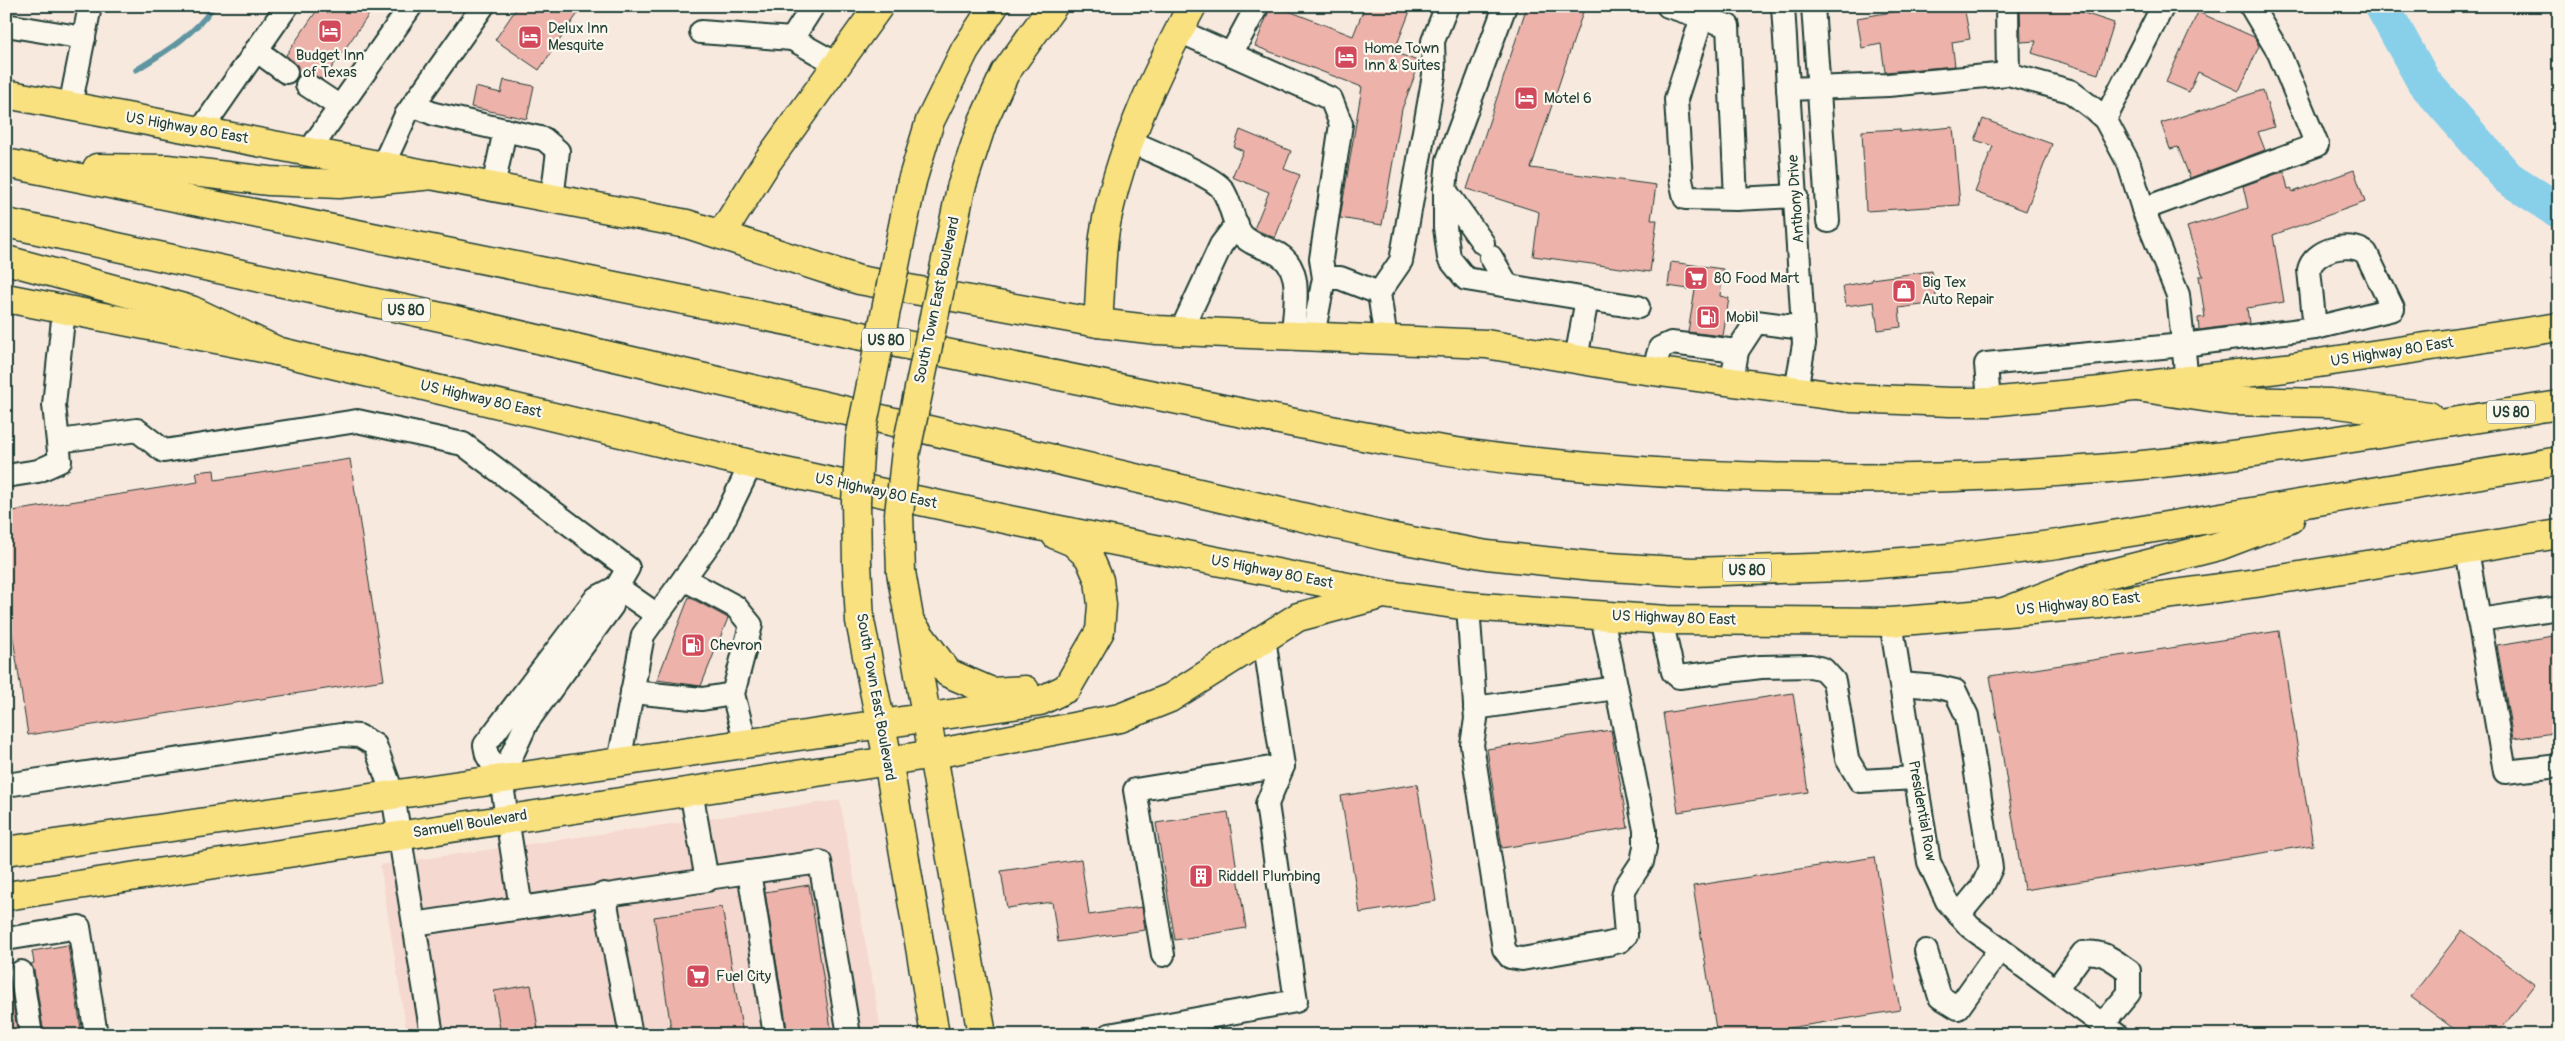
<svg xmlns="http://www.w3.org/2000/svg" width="2565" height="1041" viewBox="0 0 2565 1041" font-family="Pangolin,sans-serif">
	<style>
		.built { fill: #f5d8cf }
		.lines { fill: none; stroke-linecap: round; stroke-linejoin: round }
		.stream { stroke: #5e95a1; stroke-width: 5.5 }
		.river { stroke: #88cfe9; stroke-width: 35 }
		.building { fill: #edb2aa; stroke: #1f3d34 }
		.minor-casing { stroke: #1f3d34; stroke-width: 26 }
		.major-casing { stroke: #1f3d34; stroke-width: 31 }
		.highway-casing { stroke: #1f3d34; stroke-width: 31 }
		.minor { stroke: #fbf7ec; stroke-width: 22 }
		.major { stroke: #fae180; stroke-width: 28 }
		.highway { stroke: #fae180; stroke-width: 28 }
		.major-bridge-casing { stroke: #1f3d34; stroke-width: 31; stroke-linecap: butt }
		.major-bridge { stroke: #fae180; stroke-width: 28 }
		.labels { text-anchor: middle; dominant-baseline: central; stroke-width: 4.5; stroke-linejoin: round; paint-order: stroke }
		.shield { fill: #fbf7ec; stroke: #61756b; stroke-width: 1 }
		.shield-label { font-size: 14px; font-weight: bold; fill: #1f3d34 }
		.poi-label { font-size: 15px; fill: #1f3d34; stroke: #fbf7ec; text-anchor: start }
		.street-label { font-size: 15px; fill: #1f3d34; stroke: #fbf7ec }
	</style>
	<rect width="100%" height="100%" fill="#f8e9df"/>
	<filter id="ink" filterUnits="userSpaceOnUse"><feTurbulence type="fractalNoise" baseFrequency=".02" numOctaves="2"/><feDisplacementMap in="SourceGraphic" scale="10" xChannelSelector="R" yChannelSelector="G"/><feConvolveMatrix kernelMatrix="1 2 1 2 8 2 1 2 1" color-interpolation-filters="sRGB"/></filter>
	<g filter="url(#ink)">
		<polygon class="built" points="840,800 882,1035 407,1035 380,865"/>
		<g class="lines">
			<path class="stream" d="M 136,70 C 165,52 194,35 214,6"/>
			<polyline class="river" points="2382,6 2424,82 2508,178 2559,211"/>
		</g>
		<g class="building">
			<polygon points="320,6 375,6 323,80 308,72 298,76 298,66 286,55"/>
			<polygon points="518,6 583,6 539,70 495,40"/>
			<polygon points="1271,6 1276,6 1353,36 1365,6 1412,6 1394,52 1420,62 1402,109 1382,225 1340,218 1362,87 1255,46"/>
			<polygon points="1527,6 1585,6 1531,168 1656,185 1651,220 1657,220 1650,272 1533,256 1539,212 1467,189"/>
			<polygon points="1926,6 1964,6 1970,39 1952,42 1955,66 1885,72 1881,44 1862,48 1857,18"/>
			<polygon points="2020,6 2076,6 2075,10 2114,23 2098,74 2032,53 2036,41 2021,42"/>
			<polygon points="2198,12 2254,37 2259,46 2239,91 2198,72 2189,92 2166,82"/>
			<polygon points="504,80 534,86 527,119 471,107 475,87 501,93"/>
			<polygon points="2263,90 2274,127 2258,132 2265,150 2190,178 2178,147 2170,149 2161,123"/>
			<polygon points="1983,119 2052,144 2026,211 1975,192 1993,146 1975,140"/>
			<polygon points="1953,127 1960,205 1866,211 1862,131 1900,129 1900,132"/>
			<polygon points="1240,130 1291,151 1284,169 1300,175 1275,238 1254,229 1269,192 1232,177 1243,151 1234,147"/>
			<polygon points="2354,170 2365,202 2273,235 2284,302 2247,308 2249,323 2199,330 2198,318 2205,317 2199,276 2203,276 2187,227 2248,208 2243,186 2276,174 2284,172 2288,189 2291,188 2293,192"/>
			<polygon points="1671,262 1723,269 1720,296 1729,298 1723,336 1688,332 1695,290 1668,286"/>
			<polygon points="1932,271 1937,303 1899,308 1901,327 1878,330 1874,302 1846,306 1843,286 1872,281 1871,279"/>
			<polygon points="350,459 384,680 28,735 6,593 6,512 198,482 196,472 214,470 215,480"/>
			<polygon points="689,597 728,618 701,686 657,680"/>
			<polygon points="2279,631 2313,845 2024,890 1990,676"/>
			<polygon points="2559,635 2559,732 2513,739 2497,645"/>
			<polygon points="1793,693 1808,792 1678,812 1663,713"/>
			<polygon points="1611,730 1628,828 1502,848 1487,749"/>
			<polygon points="1417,784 1436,901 1360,913 1341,796"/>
			<polygon points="1228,812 1246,928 1175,940 1156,823"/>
			<polygon points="1875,857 1900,1010 1746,1035 1717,1035 1693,886"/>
			<polygon points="1081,859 1089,915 1142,907 1145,930 1058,942 1052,902 1007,908 1001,871"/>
			<polygon points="809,885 832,1035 788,1035 765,892"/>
			<polygon points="722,907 743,1035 672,1035 654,917"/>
			<polygon points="2462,930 2535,985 2497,1035 2462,1035 2411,997"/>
			<polygon points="68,945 82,1035 44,1035 34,970 31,964 34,963 32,951"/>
			<polygon points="8,972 8,974 18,1035 6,1035 6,973"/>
			<polygon points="531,985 539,1035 501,1035 494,991"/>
		</g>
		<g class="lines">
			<g class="minor-casing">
				<g id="minor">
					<polyline points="1505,6 1448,160 1445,190 1445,227 1449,258 1466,279 1587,299 1576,359"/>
					<polyline points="1668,6 1728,26 1736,199 1796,196"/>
					<polyline points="1783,6 1804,344 1796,391"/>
					<polyline points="1813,6 1828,221"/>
					<polyline points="2007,6 2008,74"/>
					<polyline points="1702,17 1676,99 1681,180 1685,198 1736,199"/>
					<polyline points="6,25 84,38"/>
					<polyline points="1179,31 1331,99 1341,124 1321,259 1324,278 1313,336"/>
					<polyline points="701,32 792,39 813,6"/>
					<polyline points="792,39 837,64"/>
					<polyline points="256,50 286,72"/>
					<polyline points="1231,54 1257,6"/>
					<polyline points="307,85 340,107"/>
					<polyline points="1788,89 1888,85 2008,74 2070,91 2095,110 2105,119 2129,164 2143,209 2178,295 2187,381"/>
					<polyline points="413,105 434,114 544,139 558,151 552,199"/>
					<polyline points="70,107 90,6"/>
					<polyline points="2105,119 2163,6"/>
					<polyline points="201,130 287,6"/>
					<path d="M 1131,142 C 1149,150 1213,176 1222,189 C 1232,203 1232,222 1242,235 C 1249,243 1262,247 1272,251 C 1306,264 1294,306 1293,335"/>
					<polyline points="309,151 411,6"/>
					<polyline points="383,165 406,115 483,6"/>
					<polyline points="493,187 505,130"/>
					<polyline points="1445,190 1483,243"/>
					<polyline points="2143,209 2317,145 2279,53 2251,6"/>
					<polyline points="1491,257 1508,286"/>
					<polyline points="1324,278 1340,278 1379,293"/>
					<polyline points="1587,299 1638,307"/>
					<polyline points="1181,331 1221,245 1237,224"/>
					<polyline points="1386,340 1379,293 1401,261 1434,75 1433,41 1447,6"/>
					<polyline points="1737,351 1756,322 1803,328"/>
					<polyline points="1653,371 1660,348 1671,343 1737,351 1732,382"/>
					<path d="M 1989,402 L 1986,364 L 2183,345 L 2315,328 L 2393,309 L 2366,253 C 2349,240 2313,250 2309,270 L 2315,328"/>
					<polyline points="60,441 137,430 164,451 357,421 463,444 628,568 617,587 612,606 527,722 501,779"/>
					<polyline points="6,476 38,471 60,461 54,405 64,310"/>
					<polyline points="2467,550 2505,772 2559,766"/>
					<polyline points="684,579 736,607 751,625 733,694 746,744"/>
					<polyline points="617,587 657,615"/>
					<polyline points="1468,606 1476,719 1472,745 1504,949 1510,957 1522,959 1608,944 1620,941 1626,935 1623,897 1625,888 1642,862 1645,847 1645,830 1602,616"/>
					<polyline points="1661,620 1673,672 1679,677 1761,667 1811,666 1823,669 1834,681 1847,759 1860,781 1916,778"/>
					<polyline points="2479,620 2559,608"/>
					<polyline points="1891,622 1929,862 1947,901 1970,927 2117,1035"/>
					<polyline points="1901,684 1938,687 1955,691 1967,716 1991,868 1982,887 1959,915"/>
					<polyline points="632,692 702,699 733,694"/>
					<polyline points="1475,708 1616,688"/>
					<polyline points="619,762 643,635 719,530 751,464"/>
					<polyline points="6,785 341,735 359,736 375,745 393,795 432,1035"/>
					<polyline points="749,872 775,1035"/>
					<polyline points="707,878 820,862 849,1035"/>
					<polyline points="604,894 631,1035"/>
					<polyline points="521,908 501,779 487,755 485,745 596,598 617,587"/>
					<polyline points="414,924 707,880 691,791"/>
					<polyline points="6,939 79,927 96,1035"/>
					<polyline points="1926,951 1940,997 1958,1008 2000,949"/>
					<polyline points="1163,955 1135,790 1283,766"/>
					<polyline points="21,972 31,1035"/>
					<path d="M 2056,990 L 2083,953 C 2103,950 2113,960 2129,971 L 2129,993 L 2103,1024"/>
					<polyline points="1109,1035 1296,1001 1267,804 1283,766 1264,638"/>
				</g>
			</g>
			<g class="major-casing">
				<g id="major">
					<polyline points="6,94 687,224 859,280 1098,323 1157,330 1486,344 1623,367 1851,398 1950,402 1989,402 2101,391 2285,368 2559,327"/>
					<polyline points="912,181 930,121 965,50 994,6"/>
					<polyline points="961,188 983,121 1005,73 1053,6"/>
					<polyline points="721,235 767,162 879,6"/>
					<polyline points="6,298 277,351 780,471 1024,523 1383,594 1468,606 1667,620 1891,622 2100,604 2256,583 2559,534"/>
					<path d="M 1098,323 C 1101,287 1100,249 1108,214 C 1124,141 1157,71 1192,6"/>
					<polyline points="857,564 860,621 888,760 935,1035"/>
					<polyline points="901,572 982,1035"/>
					<polyline points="913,626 948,673 992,692 1025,690"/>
					<polyline points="6,851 1040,701 1067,688 1100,631 1102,605 1099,580 1089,557 1073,542 1056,535"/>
					<polyline points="6,896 934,754 1120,718 1170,698 1298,617 1377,596"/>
				</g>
			</g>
			<g class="highway-casing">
				<g id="highway">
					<path d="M 6,163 L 1243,413 C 1337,431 1430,451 1525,461 C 1715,481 1907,484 2097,469 C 2252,457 2406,429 2559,405"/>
					<polyline points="97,168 167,169 269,181 339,184 433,175"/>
					<polyline points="6,223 473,324 1384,536 1487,555 1593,566 1692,572 1842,567 1949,558 2058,544 2559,461"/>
					<polyline points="6,260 191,310 277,351"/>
					<polyline points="2137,387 2230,401 2331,403 2429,416"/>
					<polyline points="2004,612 2092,578 2219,546 2290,519"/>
				</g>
			</g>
			<use href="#minor" class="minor"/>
			<use href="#major" class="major"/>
			<use href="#highway" class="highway"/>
			<g class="major-bridge-casing">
				<g id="major-bridge">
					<polyline points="857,564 856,502 860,439 912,181"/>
					<polyline points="901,572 899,514 906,451 961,188"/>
				</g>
			</g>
			<use href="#major-bridge" class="major-bridge"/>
		</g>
	</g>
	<defs>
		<g id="hotel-square" transform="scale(1.25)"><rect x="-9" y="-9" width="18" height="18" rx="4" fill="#d1495b" stroke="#fbf7ec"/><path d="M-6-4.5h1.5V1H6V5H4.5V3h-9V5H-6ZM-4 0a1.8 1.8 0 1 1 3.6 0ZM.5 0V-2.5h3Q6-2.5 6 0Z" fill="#fff"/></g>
		<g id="supermarket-square" transform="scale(1.25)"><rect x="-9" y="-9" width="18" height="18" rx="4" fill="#d1495b" stroke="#fbf7ec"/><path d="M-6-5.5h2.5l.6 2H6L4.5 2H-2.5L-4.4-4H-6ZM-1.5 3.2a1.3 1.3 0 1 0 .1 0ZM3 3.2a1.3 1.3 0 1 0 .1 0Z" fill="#fff"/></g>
		<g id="shop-square" transform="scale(1.25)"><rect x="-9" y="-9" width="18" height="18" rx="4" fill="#d1495b" stroke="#fbf7ec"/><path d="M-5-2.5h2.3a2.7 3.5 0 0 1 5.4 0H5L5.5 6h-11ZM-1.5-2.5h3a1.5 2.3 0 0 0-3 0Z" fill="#fff"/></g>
		<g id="fuel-square" transform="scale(1.25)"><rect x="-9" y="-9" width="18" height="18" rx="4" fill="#d1495b" stroke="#fbf7ec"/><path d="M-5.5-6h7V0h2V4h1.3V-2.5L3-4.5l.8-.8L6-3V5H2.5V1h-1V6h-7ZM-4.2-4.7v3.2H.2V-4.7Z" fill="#fff"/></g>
		<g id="building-square" transform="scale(1.25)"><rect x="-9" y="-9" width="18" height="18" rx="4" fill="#d1495b" stroke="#fbf7ec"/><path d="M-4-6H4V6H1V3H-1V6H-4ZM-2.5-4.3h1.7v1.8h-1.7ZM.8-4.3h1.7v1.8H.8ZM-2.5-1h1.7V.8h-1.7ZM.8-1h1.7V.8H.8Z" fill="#fff"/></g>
	</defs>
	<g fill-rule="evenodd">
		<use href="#hotel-square" x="330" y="31"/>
		<use href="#hotel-square" x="530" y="37"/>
		<use href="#hotel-square" x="1346" y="57"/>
		<use href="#hotel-square" x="1526" y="98"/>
		<use href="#supermarket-square" x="1696" y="278"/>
		<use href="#shop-square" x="1904" y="291"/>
		<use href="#fuel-square" x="1708" y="317"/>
		<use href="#fuel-square" x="693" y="645"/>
		<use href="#building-square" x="1201" y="876"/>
		<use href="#supermarket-square" x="698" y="976"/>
	</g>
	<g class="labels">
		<g class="shield">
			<rect x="382" y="298.5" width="48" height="23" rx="4"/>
			<rect x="862" y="328.5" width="48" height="23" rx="4"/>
			<rect x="2487" y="400.5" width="48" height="23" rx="4"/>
			<rect x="1723" y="558.5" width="48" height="23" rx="4"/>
		</g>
		<g class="shield-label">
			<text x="406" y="310">US 80</text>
			<text x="886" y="340">US 80</text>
			<text x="2511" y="412">US 80</text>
			<text x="1747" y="570">US 80</text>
		</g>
		<g class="poi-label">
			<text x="548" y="28">Delux Inn<tspan x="548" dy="17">Mesquite</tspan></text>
			<text x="1364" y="48">Home Town<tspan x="1364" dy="17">Inn &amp; Suites</tspan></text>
			<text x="330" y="55" text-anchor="middle">Budget Inn<tspan x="330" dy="17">of Texas</tspan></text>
			<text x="1544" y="98">Motel 6</text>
			<text x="1714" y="278">80 Food Mart</text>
			<text x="1922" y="282">Big Tex<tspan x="1922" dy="17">Auto Repair</tspan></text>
			<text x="1726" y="317">Mobil</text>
			<text x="710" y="645">Chevron</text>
			<text x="1218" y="876">Riddell Plumbing</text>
			<text x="716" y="976">Fuel City</text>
		</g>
		<g class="street-label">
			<text transform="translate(187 128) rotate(10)">US Highway 80 East</text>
			<text transform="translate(1796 199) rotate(-94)">Anthony Drive</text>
			<text transform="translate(937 300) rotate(-78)">South Town East Boulevard</text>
			<text transform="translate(2392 352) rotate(-9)">US Highway 80 East</text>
			<text transform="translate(481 399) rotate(13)">US Highway 80 East</text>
			<text transform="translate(876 491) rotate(12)">US Highway 80 East</text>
			<text transform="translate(1272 572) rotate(11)">US Highway 80 East</text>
			<text transform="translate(2078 604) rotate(-6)">US Highway 80 East</text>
			<text transform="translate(1674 618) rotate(2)">US Highway 80 East</text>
			<text transform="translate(876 697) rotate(80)">South Town East Boulevard</text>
			<text transform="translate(1922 811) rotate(80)">Presidential Row</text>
			<text transform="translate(470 824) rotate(-9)">Samuell Boulevard</text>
		</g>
	</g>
	<rect width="2565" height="1041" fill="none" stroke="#fbf7ec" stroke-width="25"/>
	<rect x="12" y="12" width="2540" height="1016" fill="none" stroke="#1f3d34" stroke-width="2" filter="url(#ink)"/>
</svg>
